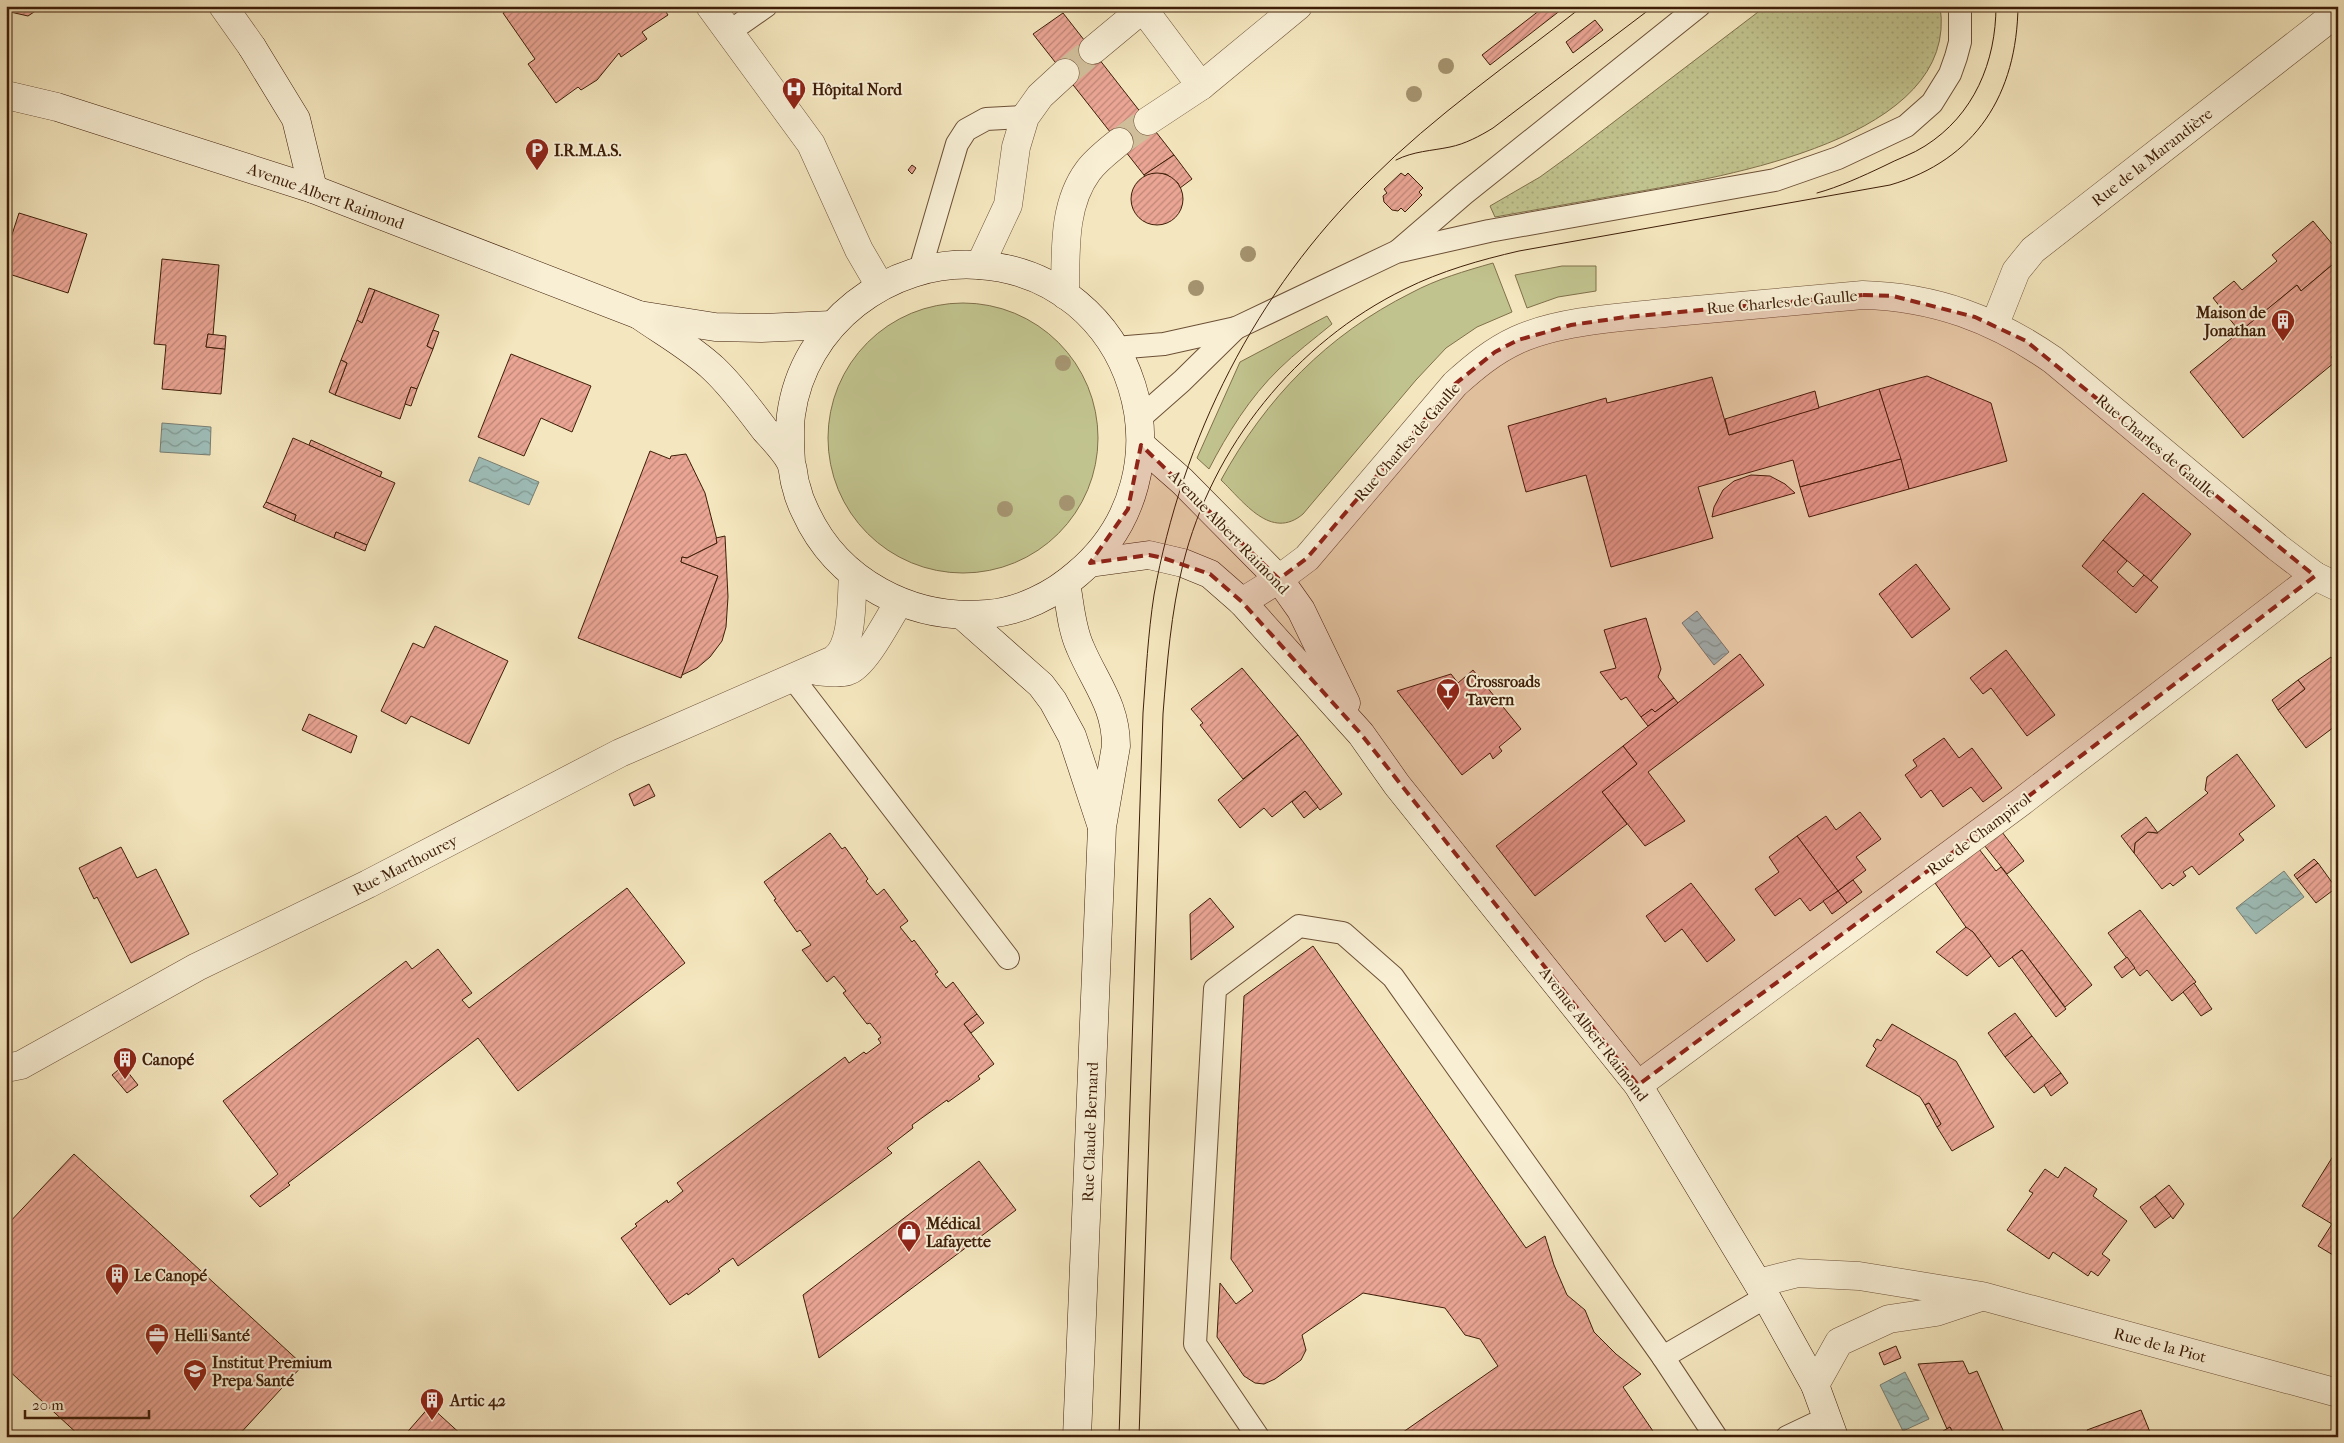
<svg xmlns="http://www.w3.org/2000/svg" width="2344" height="1443" viewBox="0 0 2344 1443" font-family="'IM FELL French Canon',serif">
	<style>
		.grass { fill: #c1c38e; stroke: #80704b }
		.park { fill: url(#park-dots); stroke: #80704b }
		.water { fill: url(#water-waves); stroke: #787e72 }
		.building { fill: url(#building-hatch); stroke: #3e1e08 }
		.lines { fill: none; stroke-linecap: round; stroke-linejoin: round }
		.street-tunnel { stroke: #d0be9a; stroke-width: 28; stroke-dasharray: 28 14; stroke-linecap: butt }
		.lane-casing { stroke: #6c5036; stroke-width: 24 }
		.street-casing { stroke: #6c5036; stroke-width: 29 }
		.secondary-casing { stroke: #3e1e08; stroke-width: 29 }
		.lane { stroke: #f8efd5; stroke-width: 22 }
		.street { stroke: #f8efd5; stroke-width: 28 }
		.secondary { stroke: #f8efd5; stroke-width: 28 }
		.tram { stroke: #3e1e08; stroke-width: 1 }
		.tree { fill: #a59470 }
		.marked { fill: #8f2418; fill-opacity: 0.2; stroke: #8f2418; stroke-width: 4; stroke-dasharray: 10 6; stroke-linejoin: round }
		.labels { text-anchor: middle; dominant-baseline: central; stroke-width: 4; stroke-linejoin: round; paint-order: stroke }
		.poi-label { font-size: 16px; font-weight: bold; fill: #3e1e08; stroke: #f8efd5; text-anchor: start }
		.street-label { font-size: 16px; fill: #3e1e08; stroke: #f8efd5 }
	</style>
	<defs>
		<pattern id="park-dots" width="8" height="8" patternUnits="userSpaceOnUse" patternTransform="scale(1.25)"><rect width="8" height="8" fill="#c1c38e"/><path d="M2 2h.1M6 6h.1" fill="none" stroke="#a7a779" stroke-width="1.8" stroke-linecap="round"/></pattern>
		<pattern id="water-waves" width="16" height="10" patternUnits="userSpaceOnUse" patternTransform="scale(1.25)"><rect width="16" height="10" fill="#9ebeb9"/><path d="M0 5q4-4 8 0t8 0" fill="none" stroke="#829a94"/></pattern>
		<pattern id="building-hatch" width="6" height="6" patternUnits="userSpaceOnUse" patternTransform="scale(1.25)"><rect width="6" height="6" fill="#eaa594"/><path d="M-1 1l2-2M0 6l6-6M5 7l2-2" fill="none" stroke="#bf8677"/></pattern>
	</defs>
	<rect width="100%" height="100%" fill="#f4e6be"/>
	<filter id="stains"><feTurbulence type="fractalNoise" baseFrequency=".004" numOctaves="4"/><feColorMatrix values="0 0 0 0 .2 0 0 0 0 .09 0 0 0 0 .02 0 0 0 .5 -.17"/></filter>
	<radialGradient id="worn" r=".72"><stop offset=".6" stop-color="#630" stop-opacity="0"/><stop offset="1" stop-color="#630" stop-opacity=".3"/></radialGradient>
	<g class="grass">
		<path d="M 1493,263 L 1512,312 L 1477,327 L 1446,348 L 1416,380 L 1303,514 C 1271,541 1244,502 1221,480 C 1266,398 1327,335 1411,293 C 1437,279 1465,271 1493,263 Z"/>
		<polygon points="1562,266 1596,266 1596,291 1558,297 1527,308 1515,275"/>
		<circle cx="963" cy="438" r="135"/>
		<path d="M 1327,316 L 1332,324 C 1314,339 1295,353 1279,369 C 1250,397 1227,434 1209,469 L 1197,458 L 1240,362 Z"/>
	</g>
	<path class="park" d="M 1766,6 L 1940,6 C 1961,139 1722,177 1630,193 C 1585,201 1540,209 1495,217 L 1490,206 L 1540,177 L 1573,153 Z"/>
	<g class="water">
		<polygon points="162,423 211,427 210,455 160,452"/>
		<polygon points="479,457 539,482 529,505 469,481"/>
		<polygon points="1697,611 1729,652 1714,665 1682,623"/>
		<polygon points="2284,871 2304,897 2256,934 2236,908"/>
		<polygon points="1905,1372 1929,1419 1903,1431 1880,1385"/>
	</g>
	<g class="building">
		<polygon points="6,6 43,6 28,16 6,11"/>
		<polygon points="513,6 662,6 668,15 642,32 647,39 621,57 619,53 597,80 581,90 578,87 556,103 528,64 535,59 503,13"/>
		<polygon points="1538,6 1566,6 1490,65 1482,55 1540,10"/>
		<polygon points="1063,13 1174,155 1144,175 1033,34"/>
		<polygon points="1595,20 1603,30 1573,53 1566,42"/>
		<polygon points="1174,155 1192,179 1180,188 1178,183 1166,174 1152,174 1145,177 1144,175"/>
		<polygon points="912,165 916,168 912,174 908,170"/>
		<polygon points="1401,173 1405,176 1408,173 1423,188 1419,192 1422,195 1405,212 1401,208 1398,211 1392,210 1384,202 1383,196 1387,193 1384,189"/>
		<circle cx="1157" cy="199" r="26"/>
		<polygon points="19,213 87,234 68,293 6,273 6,253"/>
		<polygon points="2313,221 2338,251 2338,260 2301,291 2297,285 2240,332 2213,298 2234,281 2242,290 2277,261 2272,255"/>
		<polygon points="162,259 219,265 213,335 208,334 206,347 225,349 221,394 162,389 166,345 154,344"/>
		<polygon points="2338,260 2338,352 2331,357 2335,362 2243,438 2190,372 2297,285 2301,291"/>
		<polygon points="369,288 375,290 362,323 357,320"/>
		<polygon points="375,290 439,315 427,346 433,349 417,389 411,387 400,419 335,395 347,363 341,360 357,320 362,323"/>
		<polygon points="433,330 439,332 433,349 427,346"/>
		<polygon points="208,334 226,336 225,349 206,347"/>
		<polygon points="511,354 591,386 572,432 541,418 524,456 478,437"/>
		<polygon points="341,360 347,363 335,395 329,392"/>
		<polygon points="1927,376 1991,403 2007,461 1909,489 1879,389"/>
		<polygon points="1712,377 1729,435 1879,389 1901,459 1800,487 1793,460 1698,487 1713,538 1611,567 1586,475 1526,492 1508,426 1606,398 1607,403"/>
		<polygon points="411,387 417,389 411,406 405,404"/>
		<polygon points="1815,391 1819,408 1729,435 1725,419"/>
		<polygon points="293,438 395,483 367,545 336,532 334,538 294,521 296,515 266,502"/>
		<polygon points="311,440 382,472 380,477 309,445"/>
		<polygon points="650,451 670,459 671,456 686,454 705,493 717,540 717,543 687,558 682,557 681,562 718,576 681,678 578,638"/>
		<polygon points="1901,459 1909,489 1809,517 1800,487"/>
		<polygon points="1751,475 1770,476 1785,484 1795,493 1712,517 1714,507 1723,490 1734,481"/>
		<polygon points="2143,493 2191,534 2151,581 2103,540"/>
		<polygon points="266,502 296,515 294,521 263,507"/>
		<polygon points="336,532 367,545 365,551 334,538"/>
		<polygon points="725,536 728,597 726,627 722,641 710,657 697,668 682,675 718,576 681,562 682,557 687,558 717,543 716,538"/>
		<polygon points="2103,540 2127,561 2117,572 2133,587 2144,575 2158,587 2136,613 2082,566"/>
		<polygon points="1916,564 1950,609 1912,638 1879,594"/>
		<polygon points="1646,618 1661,669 1658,677 1674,698 1655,712 1652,709 1641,717 1626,697 1621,700 1600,672 1616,668 1604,630"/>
		<polygon points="435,626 508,661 469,744 411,716 406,724 381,711 413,643 424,648"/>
		<polygon points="2006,650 2055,715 2027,736 1991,688 1983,694 1970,678"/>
		<polygon points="1740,654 1764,685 1648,772 1685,821 1645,846 1602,792 1637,764 1623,746"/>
		<polygon points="2331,657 2338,666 2338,724 2306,748 2278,710 2305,689 2298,680"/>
		<polygon points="1242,668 1298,735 1243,779 1200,725 1203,723 1191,709"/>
		<polygon points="1473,670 1521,729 1499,747 1502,751 1493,759 1490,753 1462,775 1397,691 1451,674 1458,683"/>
		<polygon points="2298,680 2305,689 2278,710 2272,700"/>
		<polygon points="1674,698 1678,703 1648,726 1641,717 1652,709 1655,712"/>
		<polygon points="309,714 357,736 351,753 302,730"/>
		<polygon points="1298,735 1342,794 1320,810 1305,791 1272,817 1264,808 1240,828 1218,800"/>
		<polygon points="1944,738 1959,758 1972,748 2002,788 1983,802 1971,787 1943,807 1931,790 1921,798 1905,775 1917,766 1913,760"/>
		<polygon points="1623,746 1637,764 1602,792 1627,824 1535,896 1496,846"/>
		<polygon points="2237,754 2275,806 2239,834 2244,840 2199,875 2192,866 2183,872 2186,876 2173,886 2170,883 2162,889 2134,853 2135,843 2148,832 2157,833 2208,793 2205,790 2207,777"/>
		<polygon points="649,784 655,796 634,806 629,794"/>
		<polygon points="1305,791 1318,807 1304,818 1292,802"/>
		<polygon points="1860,812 1881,839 1856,857 1866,870 1838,891 1797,836 1826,816 1836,830"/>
		<polygon points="2146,817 2158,833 2148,832 2135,843 2134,853 2121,836"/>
		<polygon points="2002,832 2024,861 2007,874 1984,845"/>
		<polygon points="830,833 842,849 845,847 868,879 866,881 877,895 884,889 908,921 900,927 912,942 914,940 938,972 935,974 946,988 953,982 977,1014 964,1024 994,1064 978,1076 980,1079 948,1102 947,1100 912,1125 913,1128 887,1148 892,1153 738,1266 733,1258 718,1269 720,1271 688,1295 687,1293 670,1305 621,1238 637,1226 635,1224 667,1200 668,1203 683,1191 677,1183 845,1057 849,1063 864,1052 866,1054 881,1043 878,1039 881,1037 870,1023 867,1024 843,993 846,991 834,976 827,982 802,950 811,945 800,930 797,932 774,900 776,899 764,882"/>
		<polygon points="1797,836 1838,891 1810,911 1800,898 1775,916 1755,889 1779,872 1769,857"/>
		<polygon points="121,847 137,878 156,869 189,934 131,963 97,897 94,899 79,868"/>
		<polygon points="1979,849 1996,871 2001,867 2092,985 2065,1007 2022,950 1999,967 1973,932 1968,930 1935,883"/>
		<polygon points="2314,859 2318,863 2297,879 2294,875"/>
		<polygon points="2318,863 2336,888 2316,903 2297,879"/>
		<polygon points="1853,880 1862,892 1847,903 1838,891"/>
		<polygon points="1691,883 1735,940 1707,962 1682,929 1665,942 1646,916"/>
		<polygon points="627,888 685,963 518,1091 478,1038 288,1183 290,1185 260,1207 250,1196 278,1174 223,1101 406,961 412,969 438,949 472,993 462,1000 469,1008"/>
		<polygon points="1838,891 1847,903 1832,914 1823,901"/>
		<polygon points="1210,898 1234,927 1191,960 1190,914"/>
		<polygon points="2140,910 2196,982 2172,1001 2147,970 2140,976 2108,933"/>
		<polygon points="1966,927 1973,932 1991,956 1967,976 1936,952"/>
		<polygon points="1313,946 1526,1248 1545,1236 1554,1265 1567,1295 1585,1310 1594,1332 1616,1354 1641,1374 1623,1387 1657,1437 1396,1437 1498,1366 1480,1339 1465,1335 1445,1308 1363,1293 1302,1335 1306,1350 1301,1360 1275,1379 1264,1384 1255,1383 1244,1376 1217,1337 1220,1283 1236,1304 1253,1291 1231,1259 1244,996"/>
		<polygon points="2022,950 2066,1009 2056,1017 2012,957"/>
		<polygon points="2127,957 2135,968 2122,978 2114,967"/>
		<polygon points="2194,983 2212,1009 2201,1016 2183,992"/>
		<polygon points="2015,1013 2032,1036 2005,1057 1988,1033"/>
		<polygon points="977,1014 984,1023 971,1033 964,1024"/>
		<polygon points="1892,1024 1956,1061 1994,1127 1952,1151 1937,1127 1941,1124 1929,1103 1925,1105 1920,1097 1866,1066 1876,1049 1873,1046 1877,1039 1881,1041"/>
		<polygon points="2032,1036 2061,1073 2034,1093 2005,1057"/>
		<polygon points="123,1066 138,1085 127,1093 112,1075"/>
		<polygon points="2061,1073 2068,1083 2051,1096 2044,1085"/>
		<polygon points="1929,1103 1941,1124 1937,1127 1925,1105"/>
		<polygon points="2335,1153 2338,1154 2338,1258 2318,1246 2332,1224 2302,1206"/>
		<polygon points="74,1154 303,1365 237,1437 81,1437 6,1368 6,1226"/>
		<polygon points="979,1161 1016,1210 819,1358 803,1295"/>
		<polygon points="2065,1167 2097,1189 2093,1196 2127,1221 2102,1254 2110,1260 2098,1276 2091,1271 2088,1276 2053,1252 2049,1259 2007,1230 2033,1193 2029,1191 2045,1169 2058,1178"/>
		<polygon points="2169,1185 2184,1204 2173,1219 2155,1196"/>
		<polygon points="2155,1196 2171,1216 2155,1228 2140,1207"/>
		<polygon points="1896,1346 1901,1358 1884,1365 1879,1353"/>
		<polygon points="1963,1361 1969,1374 1977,1371 2006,1437 1955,1437 1950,1427 1947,1429 1918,1364"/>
		<polygon points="430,1406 464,1437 403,1437"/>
		<polygon points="2141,1410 2152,1437 2090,1437 2087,1430"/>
		<polygon points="1950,1427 1955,1437 1946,1437 1943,1431"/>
		<polygon points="2240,1432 2258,1437 2239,1437"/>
	</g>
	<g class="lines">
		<g class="street-tunnel">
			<polyline points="1065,73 1093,50"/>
			<polyline points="1119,142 1148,121"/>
		</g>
		<g class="lane-casing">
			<g id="lane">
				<polyline points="729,32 766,6"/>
				<polyline points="1399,250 1464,194 1699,6"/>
				<polyline points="920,270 957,144 966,130 986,119 1025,117"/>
				<polyline points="1115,348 1164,344 1236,328 1396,252 1489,231 1775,180 1838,158 1906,126 1932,103 1950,74 1956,57 1960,42 1960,6"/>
				<polyline points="1140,418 1182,381 1236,328"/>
				<polyline points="792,677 1008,958"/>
				<polyline points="1663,1357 1766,1297"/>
				<polyline points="1258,1437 1195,1344 1215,989 1299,926 1343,933 1393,977 1663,1357 1716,1437"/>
				<polyline points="1787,1437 1827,1418"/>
			</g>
		</g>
		<g class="street-casing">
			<g id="street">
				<polyline points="223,6 252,47"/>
				<polyline points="710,6 811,144 859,250 880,286"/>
				<polyline points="1141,6 1201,86"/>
				<polyline points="1093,50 1146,6"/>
				<polyline points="1148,121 1201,86 1298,6"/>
				<polyline points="980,265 1008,205 1016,147 1025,117 1040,96 1065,73"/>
				<path d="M 1065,295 C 1066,254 1062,206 1088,171 C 1096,160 1108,151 1119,142"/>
				<polyline points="1995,324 2016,271 2033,250 2338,12"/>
				<path d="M 1242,602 L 1279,579 L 1307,558 L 1455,384 C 1474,367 1493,351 1517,340 C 1560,320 1626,317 1674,312 C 1737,306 1800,301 1863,295 C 1935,297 1994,319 2053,360 L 2277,547 L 2315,576 L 2338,587"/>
				<path d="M 817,671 C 827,672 838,674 848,671 C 864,667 889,618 899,602"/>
				<path d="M 6,1068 L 21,1065 L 197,967 L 368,884 L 620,753 L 833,660 C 854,647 851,599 853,575"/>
				<polyline points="1638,1085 2021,802 2315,576"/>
				<polyline points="1758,1283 1798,1273 1859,1276 1982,1296 2338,1393"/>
				<polyline points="1815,1385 1839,1342 1889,1319 1936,1312 1978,1298"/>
			</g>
		</g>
		<g class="secondary-casing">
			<g id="secondary">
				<polyline points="252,47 296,119 313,189"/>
				<polyline points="6,95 57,107 313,189 639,315 715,327 761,328 832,325"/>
				<path d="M 639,315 C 663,332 692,348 714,369 C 733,387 749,409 765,430 C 773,439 784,450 790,461 C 794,468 793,478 796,486 C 798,495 801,503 805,511 C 837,582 912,621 988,614 C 1021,611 1053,595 1077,574 C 1197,474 1136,275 978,265 C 889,259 803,324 791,415 C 789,431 790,446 791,462"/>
				<polyline points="1141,445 1182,481 1279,579 1301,610 1346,703"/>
				<polyline points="1090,563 1149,555 1183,563 1210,574 1242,602 1361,734 1397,785 1638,1085 1766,1297 1815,1385 1834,1437"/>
				<path d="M 1066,583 C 1070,604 1071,627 1080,647 C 1095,683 1116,705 1116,746 L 1102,827 L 1077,1437"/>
				<polyline points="962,615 1041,685 1053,701 1072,736 1101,824"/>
			</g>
		</g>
		<use href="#lane" class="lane"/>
		<use href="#street" class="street"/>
		<use href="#secondary" class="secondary"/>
		<g class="tram">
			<path d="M 1396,160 C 1414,151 1431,151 1450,147 C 1465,144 1480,136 1493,128 L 1654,6"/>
			<path d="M 1817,193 C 1839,187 1863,176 1884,166 C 1897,159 1913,154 1925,146 C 1974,115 1996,62 1996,6"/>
			<path d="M 1119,1437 L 1143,713 C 1146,673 1148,634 1154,595 C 1182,438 1256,291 1370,180 C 1435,115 1511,63 1583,6"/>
			<path d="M 1139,1437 L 1163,714 C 1167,663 1171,613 1183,564 C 1212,447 1296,342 1405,289 C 1441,271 1480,260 1519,251 L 1890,185 C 1976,160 2017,94 2018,6"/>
		</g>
	</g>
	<g class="tree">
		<circle cx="1446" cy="66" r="8"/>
		<circle cx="1414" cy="94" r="8"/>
		<circle cx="1248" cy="254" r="8"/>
		<circle cx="1196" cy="288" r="8"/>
		<circle cx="1063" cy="363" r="8"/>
		<circle cx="1067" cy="503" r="8"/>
		<circle cx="1005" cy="509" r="8"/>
	</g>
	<path class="marked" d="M 1863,295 L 1893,296 L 1975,317 L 2026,341 L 2315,576 L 2021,802 L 1638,1085 L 1361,734 L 1242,602 L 1210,574 L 1163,558 L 1149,555 L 1090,563 L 1128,509 L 1141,445 L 1279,579 L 1307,558 L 1455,384 L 1495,352 L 1518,340 L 1571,325 L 1626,317 Z"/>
	<defs>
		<g id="hospital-pin" transform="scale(1.25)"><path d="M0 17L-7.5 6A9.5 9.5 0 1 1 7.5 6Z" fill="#8f2418" stroke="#f8efd5"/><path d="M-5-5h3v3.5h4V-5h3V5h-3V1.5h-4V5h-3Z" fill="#fff"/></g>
		<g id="parking-pin" transform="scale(1.25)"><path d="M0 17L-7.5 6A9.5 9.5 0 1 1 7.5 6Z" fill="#8f2418" stroke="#f8efd5"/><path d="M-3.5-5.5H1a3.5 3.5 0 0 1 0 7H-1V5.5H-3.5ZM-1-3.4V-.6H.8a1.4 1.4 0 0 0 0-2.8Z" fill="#fff"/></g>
		<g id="building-pin" transform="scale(1.25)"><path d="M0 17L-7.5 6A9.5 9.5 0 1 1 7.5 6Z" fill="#8f2418" stroke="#f8efd5"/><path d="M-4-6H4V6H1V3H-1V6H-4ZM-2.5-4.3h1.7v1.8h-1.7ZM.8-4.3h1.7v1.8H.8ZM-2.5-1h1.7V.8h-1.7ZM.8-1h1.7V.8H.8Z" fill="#fff"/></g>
		<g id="bar-pin" transform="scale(1.25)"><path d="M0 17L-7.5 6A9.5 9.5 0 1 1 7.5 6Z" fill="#8f2418" stroke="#f8efd5"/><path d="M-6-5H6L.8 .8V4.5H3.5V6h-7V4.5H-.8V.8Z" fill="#fff"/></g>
		<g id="shop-pin" transform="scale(1.25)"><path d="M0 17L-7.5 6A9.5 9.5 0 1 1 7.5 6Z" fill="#8f2418" stroke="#f8efd5"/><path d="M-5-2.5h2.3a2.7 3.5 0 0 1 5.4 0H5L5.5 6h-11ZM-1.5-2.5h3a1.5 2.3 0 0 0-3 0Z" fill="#fff"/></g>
		<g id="office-pin" transform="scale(1.25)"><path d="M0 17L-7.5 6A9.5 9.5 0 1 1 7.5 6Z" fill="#8f2418" stroke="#f8efd5"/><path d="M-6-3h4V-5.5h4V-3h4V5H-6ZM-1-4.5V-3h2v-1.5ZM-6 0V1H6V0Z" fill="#fff"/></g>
		<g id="university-pin" transform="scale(1.25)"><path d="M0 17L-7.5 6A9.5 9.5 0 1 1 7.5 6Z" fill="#8f2418" stroke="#f8efd5"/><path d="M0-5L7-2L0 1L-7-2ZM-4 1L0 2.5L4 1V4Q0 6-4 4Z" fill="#fff"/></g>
	</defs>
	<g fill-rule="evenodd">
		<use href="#hospital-pin" x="794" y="89"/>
		<use href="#parking-pin" x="537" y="150"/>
		<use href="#building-pin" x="2283" y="321"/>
		<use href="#bar-pin" x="1448" y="690"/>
		<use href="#building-pin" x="125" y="1059"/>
		<use href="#shop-pin" x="909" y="1232"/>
		<use href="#building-pin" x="117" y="1275"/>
		<use href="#office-pin" x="157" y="1335"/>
		<use href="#university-pin" x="195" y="1371"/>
		<use href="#building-pin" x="432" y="1400"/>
	</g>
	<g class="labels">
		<g class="poi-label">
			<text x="812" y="89">Hôpital Nord</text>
			<text x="554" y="150">I.R.M.A.S.</text>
			<text x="2266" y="312" text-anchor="end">Maison de<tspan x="2266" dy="18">Jonathan</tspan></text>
			<text x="1466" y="681">Crossroads<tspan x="1466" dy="18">Tavern</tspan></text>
			<text x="142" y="1059">Canopé</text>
			<text x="926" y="1223">Médical<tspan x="926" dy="18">Lafayette</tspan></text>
			<text x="134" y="1275">Le Canopé</text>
			<text x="174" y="1335">Helli Santé</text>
			<text x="212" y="1362">Institut Premium<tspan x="212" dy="18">Prepa Santé</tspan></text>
			<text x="450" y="1400">Artic 42</text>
		</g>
		<g class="street-label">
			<text transform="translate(2152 157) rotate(-38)">Rue de la Marandière</text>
			<text transform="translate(326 196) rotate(20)">Avenue Albert Raimond</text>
			<text transform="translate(1782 302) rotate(-5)">Rue Charles de Gaulle</text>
			<text transform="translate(1407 442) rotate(-49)">Rue Charles de Gaulle</text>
			<text transform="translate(2156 446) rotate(40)">Rue Charles de Gaulle</text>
			<text transform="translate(1229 532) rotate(46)">Avenue Albert Raimond</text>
			<text transform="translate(1979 834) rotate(-37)">Rue de Champirol</text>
			<text transform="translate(405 865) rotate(-27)">Rue Marthourey</text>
			<text transform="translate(1594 1034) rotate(52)">Avenue Albert Raimond</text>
			<text transform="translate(1090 1132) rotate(-88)">Rue Claude Bernard</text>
			<text transform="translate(2160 1345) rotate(15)">Rue de la Piot</text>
		</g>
	</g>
	<rect width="2344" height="1443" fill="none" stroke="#f4e6be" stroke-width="25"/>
	<rect x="8" y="8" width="2329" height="1428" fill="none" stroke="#3e1e08" stroke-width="2.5"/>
	<rect x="12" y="12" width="2319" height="1418" fill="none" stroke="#3e1e08"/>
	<path d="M25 1410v8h124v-8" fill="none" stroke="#3e1e08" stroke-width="2.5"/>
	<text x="32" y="1410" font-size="15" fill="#3e1e08" stroke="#f8efd5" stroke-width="4" paint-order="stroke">20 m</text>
	<rect width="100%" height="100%" filter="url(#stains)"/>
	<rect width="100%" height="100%" fill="url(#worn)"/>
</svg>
